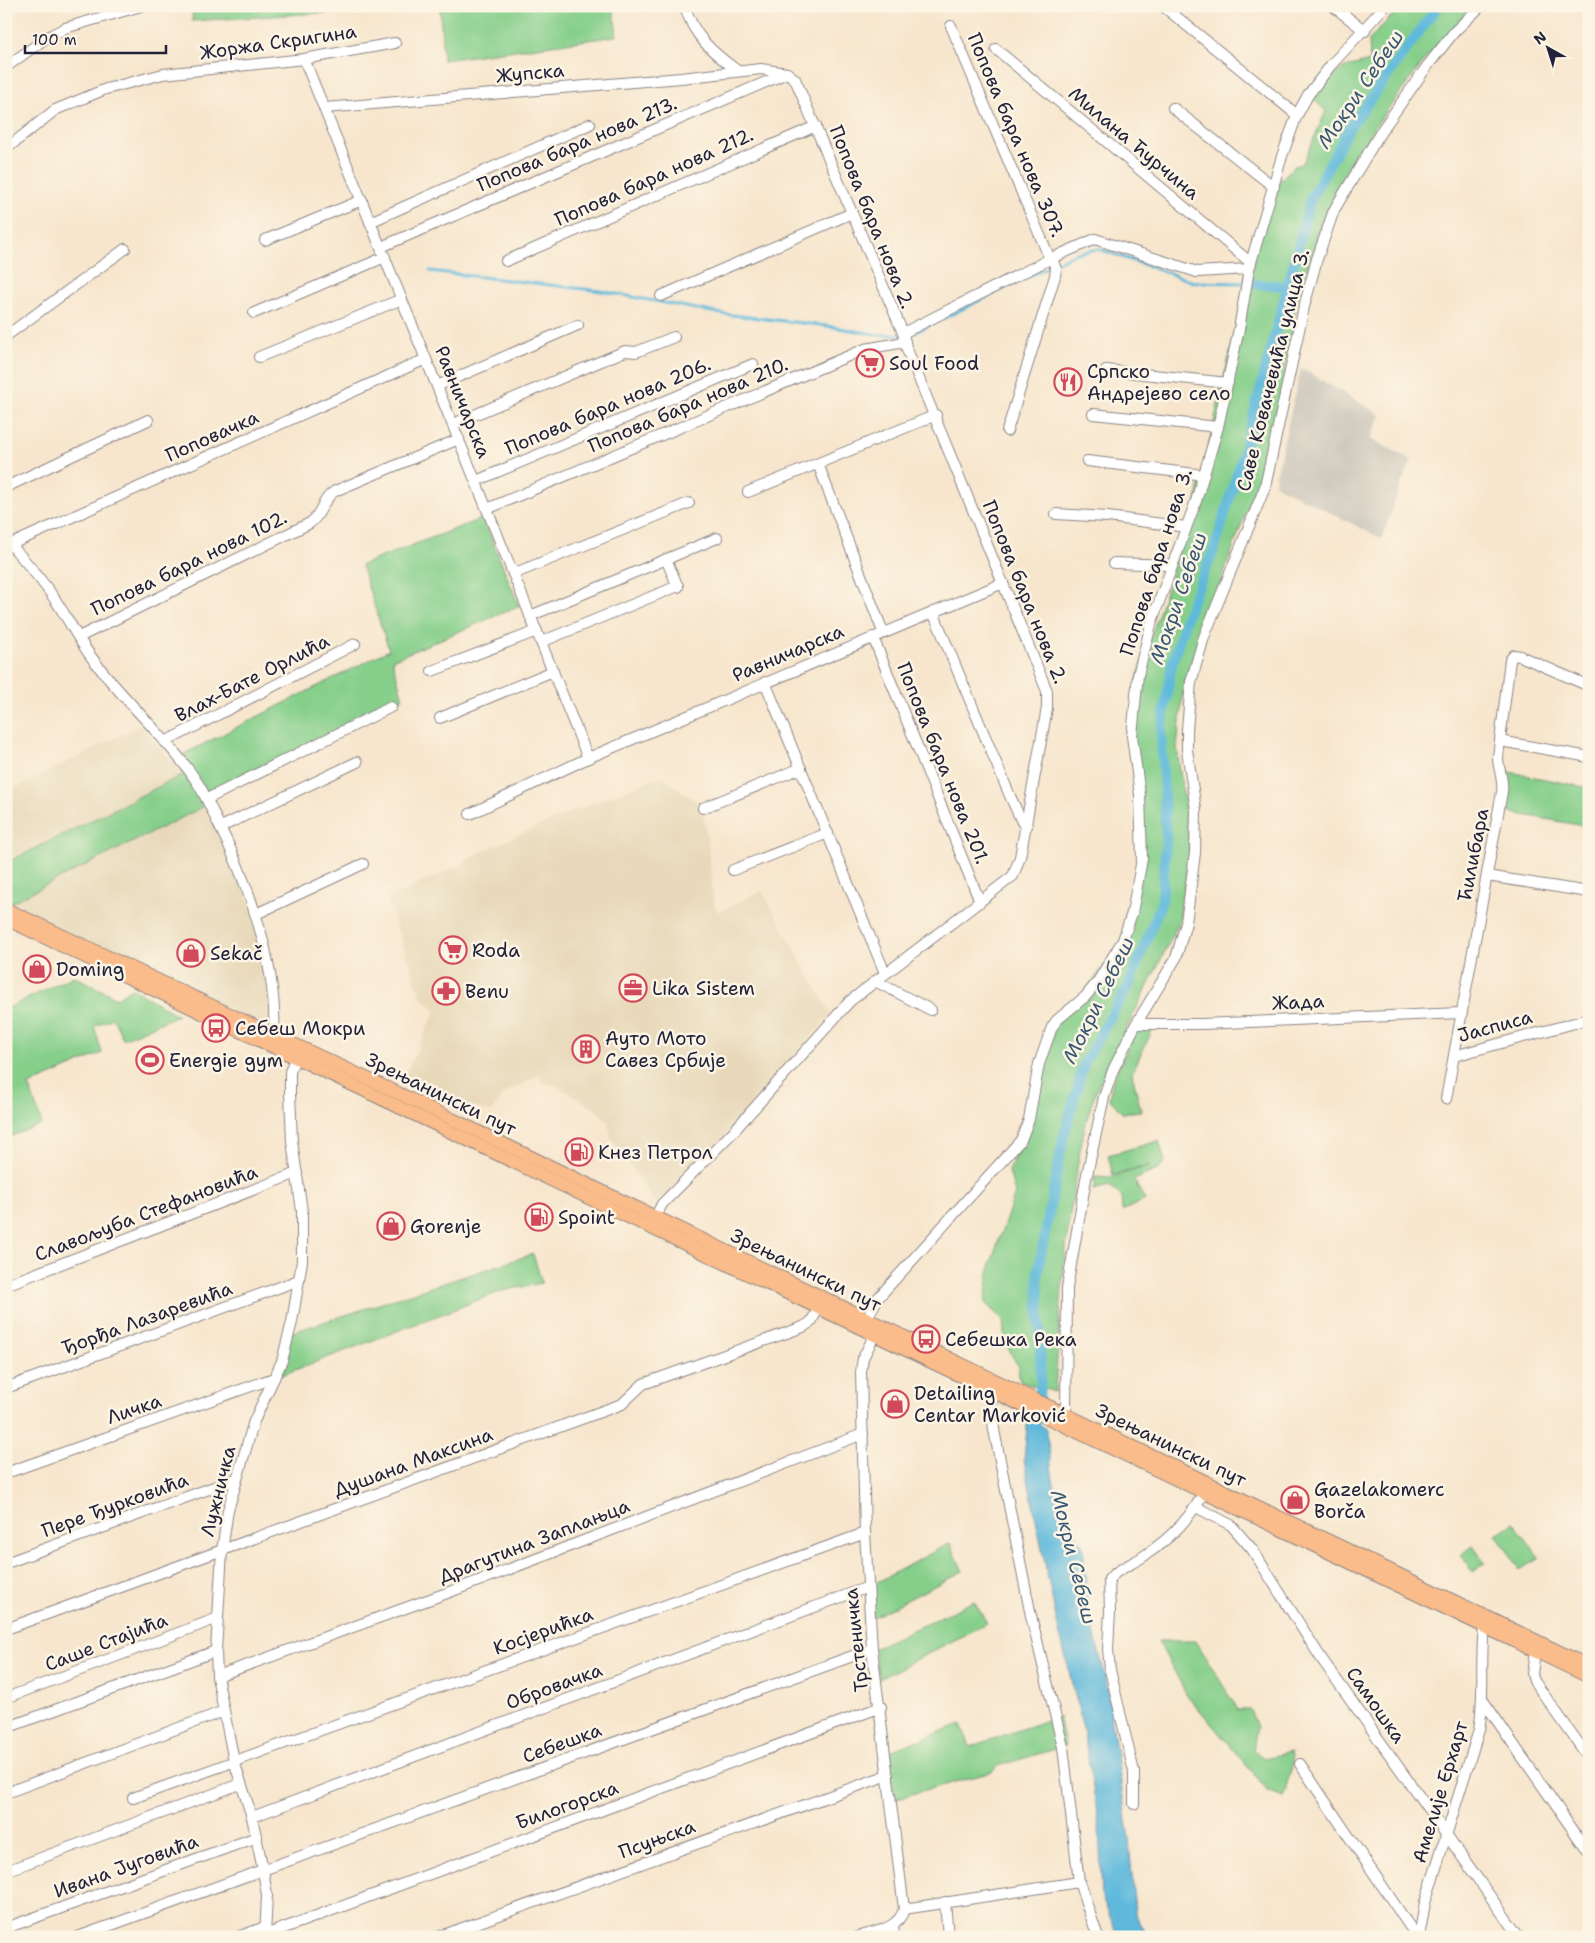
<svg xmlns="http://www.w3.org/2000/svg" width="1595" height="1943" viewBox="0 0 1595 1943" font-family="'Shantell Sans',sans-serif">
	<style>
		.built { fill: #e8d9ba }
		.industrial { fill: #c9c3b8 }
		.green { fill: #86cf8b; stroke: #547863 }
		.water { fill: #5fb9dc; stroke: #406e8c }
		.lines { fill: none; stroke-linecap: round; stroke-linejoin: round }
		.stream { stroke: #5fb9dc; stroke-width: 3 }
		.canal { stroke: #5fb9dc; stroke-width: 10 }
		.minor-casing { stroke: #8c8484; stroke-width: 12 }
		.major-casing { stroke: #8c8484; stroke-width: 14 }
		.minor { stroke: #fff; stroke-width: 10 }
		.major { stroke: #f9bc8a; stroke-width: 12 }
		.labels { text-anchor: middle; dominant-baseline: central; stroke-width: 5; stroke-linejoin: round; paint-order: stroke }
		.street-label { font-size: 19px; fill: #22223b; stroke: #fcf5e5 }
		.poi-label { font-size: 19px; fill: #22223b; stroke: #fcf5e5; text-anchor: start }
		.water-label { font-size: 20px; font-style: italic; fill: #375773; stroke: #fcf5e5 }
	</style>
	<rect width="100%" height="100%" fill="#fcf5e5"/>
	<filter id="ink" filterUnits="userSpaceOnUse"><feTurbulence type="fractalNoise" baseFrequency=".02" numOctaves="2"/><feDisplacementMap in="SourceGraphic" scale="10" xChannelSelector="R" yChannelSelector="G"/><feConvolveMatrix kernelMatrix="1 2 1 2 8 2 1 2 1" color-interpolation-filters="sRGB"/></filter>
	<filter id="wash" filterUnits="userSpaceOnUse"><feTurbulence type="fractalNoise" baseFrequency=".0096" numOctaves="4" result="noise"/><feDisplacementMap in="SourceGraphic" scale="20" xChannelSelector="R" yChannelSelector="G"/><feGaussianBlur stdDeviation="1.12" result="paint"/><feColorMatrix in="noise" values="0 0 0 0 0 0 0 0 0 0 0 0 0 0 0 0 0 1.4 0 .05"/><feComposite in="paint" operator="in"/></filter>
	<g filter="url(#wash)">
		<rect width="100%" height="100%" fill="#f7e6cd"/>
		<g class="built">
			<polygon points="140,726 184,774 6,863 6,793"/>
			<polygon points="661,776 702,806 708,842 714,905 718,912 762,891 831,1014 723,1137 656,1204 611,1137 608,1121 595,1109 555,1085 543,1082 539,1075 503,1094 491,1112 471,1106 467,1113 400,1084 436,1011 421,996 387,899 463,864 464,860 552,820"/>
			<polygon points="203,807 236,866 253,914 273,1018 267,1028 7,905"/>
		</g>
		<polygon class="industrial" points="1301,368 1381,415 1370,439 1412,460 1400,486 1382,539 1274,484"/>
		<g class="green">
			<polygon points="193,6 436,6 192,21"/>
			<polygon points="440,6 613,6 617,36 443,60"/>
			<path d="M 1401,6 L 1473,6 L 1426,58 L 1371,132 L 1329,208 L 1311,256 L 1296,307 L 1281,394 L 1256,485 L 1185,679 L 1177,747 L 1190,849 L 1179,923 L 1099,1084 C 1085,1117 1079,1153 1074,1188 C 1063,1256 1059,1323 1055,1392 L 1020,1382 L 1018,1366 L 1005,1343 L 1003,1320 L 985,1303 L 990,1266 L 1015,1193 L 1009,1171 L 1021,1140 L 1052,1027 L 1075,1005 L 1123,940 L 1142,859 L 1132,736 L 1138,675 L 1196,501 L 1249,269 L 1274,187 L 1293,167 L 1303,163 L 1326,111 L 1308,95 L 1343,68 L 1370,61 L 1369,40 Z"/>
			<polygon points="483,518 519,606 392,660 403,698 208,795 182,755 389,650 361,565"/>
			<polygon points="1505,771 1589,788 1589,827 1502,811"/>
			<polygon points="184,774 203,807 6,905 6,863"/>
			<polygon points="74,976 117,998 131,988 178,1015 123,1039 113,1018 94,1026 102,1053 29,1085 42,1124 6,1138 6,1009"/>
			<polygon points="1136,1030 1152,1031 1132,1073 1141,1111 1122,1113 1109,1098 1114,1077"/>
			<polygon points="1159,1141 1165,1161 1159,1169 1134,1180 1145,1200 1122,1211 1121,1196 1109,1186 1093,1190 1095,1177 1109,1178 1151,1165 1113,1175 1108,1155"/>
			<polygon points="533,1254 542,1283 502,1291 274,1378 290,1333"/>
			<polygon points="1514,1523 1539,1558 1521,1570 1496,1535"/>
			<polygon points="950,1543 963,1571 872,1618 870,1586"/>
			<polygon points="1473,1546 1485,1563 1473,1572 1461,1555"/>
			<polygon points="974,1601 987,1623 879,1679 874,1648"/>
			<polygon points="1158,1641 1196,1641 1238,1710 1250,1710 1257,1727 1253,1750 1264,1758 1291,1752 1293,1763 1283,1797 1268,1791 1187,1695"/>
			<polygon points="1059,1716 1065,1746 998,1766 992,1772 893,1799 887,1752 961,1724 970,1747"/>
		</g>
		<polygon class="water" points="1028,1416 1046,1429 1055,1494 1083,1547 1088,1608 1106,1679 1129,1840 1135,1913 1148,1937 1118,1937 1102,1897 1099,1824 1083,1728 1057,1623 1024,1460"/>
		<g class="lines">
			<polyline class="stream" points="430,271 601,291 723,314 827,326 880,335 910,335 1076,253 1099,249 1194,282 1242,283"/>
			<g class="canal">
				<polyline points="1256,284 1287,286"/>
				<polyline points="1035,1434 1041,1380 1038,1271 1063,1140 1084,1063 1129,985 1162,901 1166,839 1161,733 1172,664 1189,609 1215,547 1243,454 1311,198 1348,130 1438,6"/>
			</g>
		</g>
	</g>
	<g filter="url(#ink)">
		<g class="lines">
			<g class="minor-casing">
				<g id="minor">
					<path d="M 685,6 C 693,36 713,53 738,71"/>
					<polyline points="1163,6 1297,115"/>
					<polyline points="1333,6 1365,31"/>
					<polyline points="951,26 1050,259"/>
					<polyline points="996,49 1251,263"/>
					<polyline points="304,59 588,758"/>
					<polyline points="6,67 46,38 65,28 141,6"/>
					<polyline points="325,108 681,78 761,69 787,73 795,79 903,333 906,347 1047,691 1047,708 1020,857 1013,876 850,1001 732,1133 662,1204 653,1222"/>
					<polyline points="1173,108 1274,187"/>
					<polyline points="6,149 55,110 106,89 163,74 304,59 395,43"/>
					<polyline points="370,222 590,124"/>
					<polyline points="265,240 362,200"/>
					<polyline points="381,247 787,73"/>
					<polyline points="506,261 816,126"/>
					<polyline points="661,296 852,213"/>
					<polyline points="254,313 385,257"/>
					<polyline points="903,333 1050,259 1095,239 1197,272 1249,269"/>
					<polyline points="6,336 125,249"/>
					<polyline points="259,357 402,299"/>
					<polyline points="1106,370 1228,383"/>
					<polyline points="437,386 578,325"/>
					<polyline points="1093,414 1218,427"/>
					<polyline points="453,424 625,351 636,352 674,337"/>
					<polyline points="1007,431 1055,276 1056,269 1052,259"/>
					<polyline points="1087,461 1204,475"/>
					<polyline points="818,464 883,632"/>
					<polyline points="476,481 753,364"/>
					<polyline points="6,487 148,420"/>
					<polyline points="748,492 936,415"/>
					<polyline points="487,509 865,349 905,342"/>
					<polyline points="1056,514 1108,517 1186,527"/>
					<path d="M 6,539 C 23,559 41,578 56,601 C 70,622 82,647 99,667 C 128,704 163,735 191,773 C 201,787 209,803 216,819 C 248,881 278,966 274,1036"/>
					<polyline points="7,546 426,359"/>
					<polyline points="666,559 678,587"/>
					<polyline points="1114,563 1172,565"/>
					<polyline points="513,574 689,503"/>
					<polyline points="933,612 1010,796 1022,822 1027,826"/>
					<polyline points="530,616 717,538"/>
					<path d="M 79,637 L 310,523 C 323,513 321,500 335,491 L 459,439"/>
					<polyline points="873,637 980,902"/>
					<polyline points="541,642 678,586"/>
					<polyline points="432,671 537,631"/>
					<polyline points="765,682 885,973"/>
					<polyline points="440,718 553,671"/>
					<polyline points="1500,741 1589,757"/>
					<polyline points="165,742 355,644"/>
					<polyline points="207,799 391,707"/>
					<polyline points="703,808 801,768"/>
					<polyline points="470,814 588,758 1003,583"/>
					<polyline points="221,827 357,762"/>
					<polyline points="733,870 828,833"/>
					<polyline points="1487,876 1589,892"/>
					<polyline points="256,914 363,864"/>
					<polyline points="875,981 931,1010"/>
					<polyline points="1136,1024 1202,1024 1461,1013"/>
					<polyline points="1454,1056 1589,1019"/>
					<path d="M 1446,1099 L 1502,792 C 1504,780 1498,769 1498,757 L 1510,660 L 1514,655 L 1520,656 L 1589,686"/>
					<polyline points="6,1285 297,1173"/>
					<polyline points="866,1320 878,1298 1021,1140 1029,1119 1039,1064 1052,1027 1057,1020 1086,996 1098,981 1123,940 1132,913 1142,859 1140,795 1132,736 1138,675 1152,621 1196,501 1218,427 1239,329 1249,269 1282,156 1297,115 1308,95 1331,65 1385,6"/>
					<polyline points="998,1386 991,1403 994,1430 1031,1616 1063,1747 1079,1882 1098,1937"/>
					<polyline points="6,1388 299,1280"/>
					<polyline points="1066,1416 1067,1288 1086,1179 1104,1097 1113,1070 1136,1024 1176,958 1186,923 1195,853 1196,810 1187,750 1187,730 1191,682 1204,637 1265,487 1304,307 1317,259 1334,210 1382,130 1428,65 1455,31 1481,6"/>
					<polyline points="6,1473 274,1378"/>
					<polyline points="1196,1507 1231,1525 1252,1549 1321,1658 1519,1937"/>
					<polyline points="6,1563 236,1479"/>
					<polyline points="6,1629 622,1404 643,1384 803,1327 811,1322 818,1309"/>
					<polyline points="1535,1652 1532,1674 1534,1681 1589,1758"/>
					<polyline points="217,1676 447,1593 863,1434"/>
					<polyline points="6,1698 218,1618"/>
					<polyline points="1482,1699 1589,1853"/>
					<polyline points="6,1728 216,1651"/>
					<polyline points="1300,1764 1410,1927 1419,1937"/>
					<polyline points="6,1793 224,1711"/>
					<polyline points="133,1798 865,1533"/>
					<path d="M 1134,1804 L 1134,1772 L 1110,1670 L 1108,1649 L 1110,1611 L 1109,1579 C 1117,1569 1130,1565 1141,1558 C 1166,1542 1189,1520 1203,1494"/>
					<polyline points="252,1817 868,1587"/>
					<polyline points="6,1871 240,1784"/>
					<polyline points="945,1902 948,1937"/>
					<polyline points="904,1909 1079,1882"/>
					<polyline points="893,1925 894,1937"/>
					<polyline points="6,1928 257,1837"/>
					<polyline points="265,1935 881,1707"/>
					<polyline points="78,1937 872,1649"/>
					<polyline points="238,1937 265,1927"/>
					<polyline points="265,1937 267,1895 263,1870 252,1817 234,1761 217,1676 216,1651 222,1551 228,1510 254,1421 282,1361 292,1322 302,1261 302,1211 292,1141 290,1094 290,1072 295,1058"/>
					<polyline points="438,1937 888,1775"/>
					<path d="M 857,1937 C 874,1932 899,1929 904,1909 L 872,1649 L 865,1533 L 861,1372 L 863,1358 L 874,1336"/>
					<path d="M 1419,1937 L 1425,1903 L 1479,1730 C 1485,1696 1480,1661 1484,1627"/>
				</g>
			</g>
			<g class="major-casing">
				<g id="major">
					<polyline points="6,909 400,1094 1589,1666"/>
					<polyline points="6,919 1589,1677"/>
				</g>
			</g>
			<use href="#minor" class="minor"/>
			<use href="#major" class="major"/>
		</g>
	</g>
	<defs>
		<g id="supermarket-ring" transform="scale(1.4375)"><circle r="9.5" fill="#fcf5e5" stroke="#d1495b" stroke-width="1.5"/><path d="M-6-5.5h2.5l.6 2H6L4.5 2H-2.5L-4.4-4H-6ZM-1.5 3.2a1.3 1.3 0 1 0 .1 0ZM3 3.2a1.3 1.3 0 1 0 .1 0Z" fill="#d1495b"/></g>
		<g id="restaurant-ring" transform="scale(1.4375)"><circle r="9.5" fill="#fcf5e5" stroke="#d1495b" stroke-width="1.5"/><path d="M-5-6h1v4h1v-4h1v4h1v-4h1v5L-1.5 .5V6h-2V.5L-5-1ZM5-6V6H3V1.5H1.5Q1.5-4 5-6Z" fill="#d1495b"/></g>
		<g id="shop-ring" transform="scale(1.4375)"><circle r="9.5" fill="#fcf5e5" stroke="#d1495b" stroke-width="1.5"/><path d="M-5-2.5h2.3a2.7 3.5 0 0 1 5.4 0H5L5.5 6h-11ZM-1.5-2.5h3a1.5 2.3 0 0 0-3 0Z" fill="#d1495b"/></g>
		<g id="office-ring" transform="scale(1.4375)"><circle r="9.5" fill="#fcf5e5" stroke="#d1495b" stroke-width="1.5"/><path d="M-6-3h4V-5.5h4V-3h4V5H-6ZM-1-4.5V-3h2v-1.5ZM-6 0V1H6V0Z" fill="#d1495b"/></g>
		<g id="pharmacy-ring" transform="scale(1.4375)"><circle r="9.5" fill="#fcf5e5" stroke="#d1495b" stroke-width="1.5"/><path d="M-2-6h4v4h4v4h-4v4h-4v-4h-4v-4h4Z" fill="#d1495b"/></g>
		<g id="bus-ring" transform="scale(1.4375)"><circle r="9.5" fill="#fcf5e5" stroke="#d1495b" stroke-width="1.5"/><path d="M-5-6H5V4H4V6H2V4H-2V6H-4V4H-5ZM-3.5-4V0h7V-4ZM-3.5 1.2v1.5H-2V1.2ZM2 1.2v1.5H3.5V1.2Z" fill="#d1495b"/></g>
		<g id="building-ring" transform="scale(1.4375)"><circle r="9.5" fill="#fcf5e5" stroke="#d1495b" stroke-width="1.5"/><path d="M-4-6H4V6H1V3H-1V6H-4ZM-2.5-4.3h1.7v1.8h-1.7ZM.8-4.3h1.7v1.8H.8ZM-2.5-1h1.7V.8h-1.7ZM.8-1h1.7V.8H.8Z" fill="#d1495b"/></g>
		<g id="stadium-ring" transform="scale(1.4375)"><circle r="9.5" fill="#fcf5e5" stroke="#d1495b" stroke-width="1.5"/><path d="M0-5a6.5 5 0 1 0 0 10a6.5 5 0 1 0 0-10ZM-3.5-1.8h7v3.6h-7Z" fill="#d1495b"/></g>
		<g id="fuel-ring" transform="scale(1.4375)"><circle r="9.5" fill="#fcf5e5" stroke="#d1495b" stroke-width="1.5"/><path d="M-5.5-6h7V0h2V4h1.3V-2.5L3-4.5l.8-.8L6-3V5H2.5V1h-1V6h-7ZM-4.2-4.7v3.2H.2V-4.7Z" fill="#d1495b"/></g>
	</defs>
	<g fill-rule="evenodd">
		<use href="#supermarket-ring" x="870" y="363"/>
		<use href="#restaurant-ring" x="1068" y="382"/>
		<use href="#supermarket-ring" x="453" y="950"/>
		<use href="#shop-ring" x="191" y="953"/>
		<use href="#shop-ring" x="37" y="969"/>
		<use href="#office-ring" x="633" y="988"/>
		<use href="#pharmacy-ring" x="446" y="991"/>
		<use href="#bus-ring" x="216" y="1028"/>
		<use href="#building-ring" x="586" y="1049"/>
		<use href="#stadium-ring" x="150" y="1060"/>
		<use href="#fuel-ring" x="579" y="1152"/>
		<use href="#fuel-ring" x="539" y="1217"/>
		<use href="#shop-ring" x="391" y="1226"/>
		<use href="#bus-ring" x="926" y="1339"/>
		<use href="#shop-ring" x="895" y="1404"/>
		<use href="#shop-ring" x="1295" y="1500"/>
	</g>
	<g class="labels">
		<g class="street-label">
			<text transform="translate(278 42) rotate(-8)">Жоржа Скригина</text>
			<text transform="translate(530 73) rotate(-5)">Жупска</text>
			<text transform="translate(1016 135) rotate(67)">Попова бара нова 307.</text>
			<text transform="translate(1134 143) rotate(40)">Милана Ћурчина</text>
			<text transform="translate(577 144) rotate(-23)">Попова бара нова 213.</text>
			<text transform="translate(654 177) rotate(-24)">Попова бара нова 212.</text>
			<text transform="translate(872 217) rotate(68)">Попова бара нова 2.</text>
			<text transform="translate(1273 370) rotate(-76)">Саве Ковачевића улица 3.</text>
			<text transform="translate(463 402) rotate(68)">Равничарска</text>
			<text transform="translate(688 405) rotate(-23)">Попова бара нова 210.</text>
			<text transform="translate(608 406) rotate(-23)">Попова бара нова 206.</text>
			<text transform="translate(212 436) rotate(-24)">Поповачка</text>
			<text transform="translate(1156 562) rotate(-72)">Попова бара нова 3.</text>
			<text transform="translate(189 563) rotate(-26)">Попова бара нова 102.</text>
			<text transform="translate(1025 592) rotate(68)">Попова бара нова 2.</text>
			<text transform="translate(788 653) rotate(-23)">Равничарска</text>
			<text transform="translate(252 678) rotate(-27)">Влах-Бате Орлића</text>
			<text transform="translate(943 763) rotate(68)">Попова бара нова 201.</text>
			<text transform="translate(1473 855) rotate(-79)">Ћилибара</text>
			<text transform="translate(1298 1002) rotate(-3)">Жада</text>
			<text transform="translate(1495 1026) rotate(-15)">Јасписа</text>
			<text transform="translate(441 1094) rotate(26)">Зрењанински пут</text>
			<text transform="translate(146 1213) rotate(-21)">Славољуба Стефановића</text>
			<text transform="translate(806 1270) rotate(26)">Зрењанински пут</text>
			<text transform="translate(147 1318) rotate(-20)">Ђорђа Лазаревића</text>
			<text transform="translate(134 1409) rotate(-19)">Личка</text>
			<text transform="translate(1171 1445) rotate(26)">Зрењанински пут</text>
			<text transform="translate(413 1462) rotate(-20)">Душана Максина</text>
			<text transform="translate(218 1491) rotate(-76)">Лужничка</text>
			<text transform="translate(115 1505) rotate(-20)">Пере Ђурковића</text>
			<text transform="translate(534 1541) rotate(-21)">Драгутина Заплањца</text>
			<text transform="translate(543 1631) rotate(-20)">Косјерићка</text>
			<text transform="translate(856 1640) rotate(-96)">Трстеничка</text>
			<text transform="translate(106 1642) rotate(-21)">Саше Стајића</text>
			<text transform="translate(554 1686) rotate(-20)">Обровачка</text>
			<text transform="translate(1376 1705) rotate(55)">Самошка</text>
			<text transform="translate(562 1743) rotate(-20)">Себешка</text>
			<text transform="translate(1440 1792) rotate(-73)">Амелије Ерхарт</text>
			<text transform="translate(567 1805) rotate(-20)">Билогорска</text>
			<text transform="translate(657 1839) rotate(-20)">Псуњска</text>
			<text transform="translate(126 1866) rotate(-20)">Ивана Југовића</text>
		</g>
		<g class="poi-label">
			<text x="889" y="363">Soul Food</text>
			<text x="1087" y="371">Српско<tspan x="1087" dy="22">Андрејево село</tspan></text>
			<text x="472" y="950">Roda</text>
			<text x="210" y="953">Sekač</text>
			<text x="56" y="969">Doming</text>
			<text x="652" y="988">Lika Sistem</text>
			<text x="465" y="991">Benu</text>
			<text x="235" y="1028">Себеш Мокри</text>
			<text x="605" y="1038">Ауто Мото<tspan x="605" dy="22">Савез Србије</tspan></text>
			<text x="169" y="1060">Energie gym</text>
			<text x="598" y="1152">Кнез Петрол</text>
			<text x="558" y="1217">Spoint</text>
			<text x="410" y="1226">Gorenje</text>
			<text x="945" y="1339">Себешка Река</text>
			<text x="914" y="1393">Detailing<tspan x="914" dy="22">Centar Marković</tspan></text>
			<text x="1314" y="1489">Gazelakomerc<tspan x="1314" dy="22">Borča</tspan></text>
		</g>
		<g class="water-label">
			<text transform="translate(1360 89) rotate(-56)">Мокри Себеш</text>
			<text transform="translate(1178 598) rotate(-71)">Мокри Себеш</text>
			<text transform="translate(1098 1000) rotate(-64)">Мокри Себеш</text>
			<text transform="translate(1074 1557) rotate(76)">Мокри Себеш</text>
		</g>
	</g>
	<rect width="1595" height="1943" fill="none" stroke="#fcf5e5" stroke-width="25"/>
	<g transform="translate(1548 48) rotate(321)" stroke="#fcf5e5" stroke-width="4" paint-order="stroke">
	<path d="M0-4L9 19L0 12L-9 19Z" fill="#22223b"/>
	<text y="-8" font-size="14" font-weight="bold" text-anchor="middle" fill="#22223b">N</text>
	</g>
	<path d="M25 45v8h141v-8" fill="none" stroke="#22223b" stroke-width="2.5"/>
	<text x="32" y="45" font-size="15" fill="#22223b" stroke="#fcf5e5" stroke-width="4" paint-order="stroke">100 m</text>
</svg>
